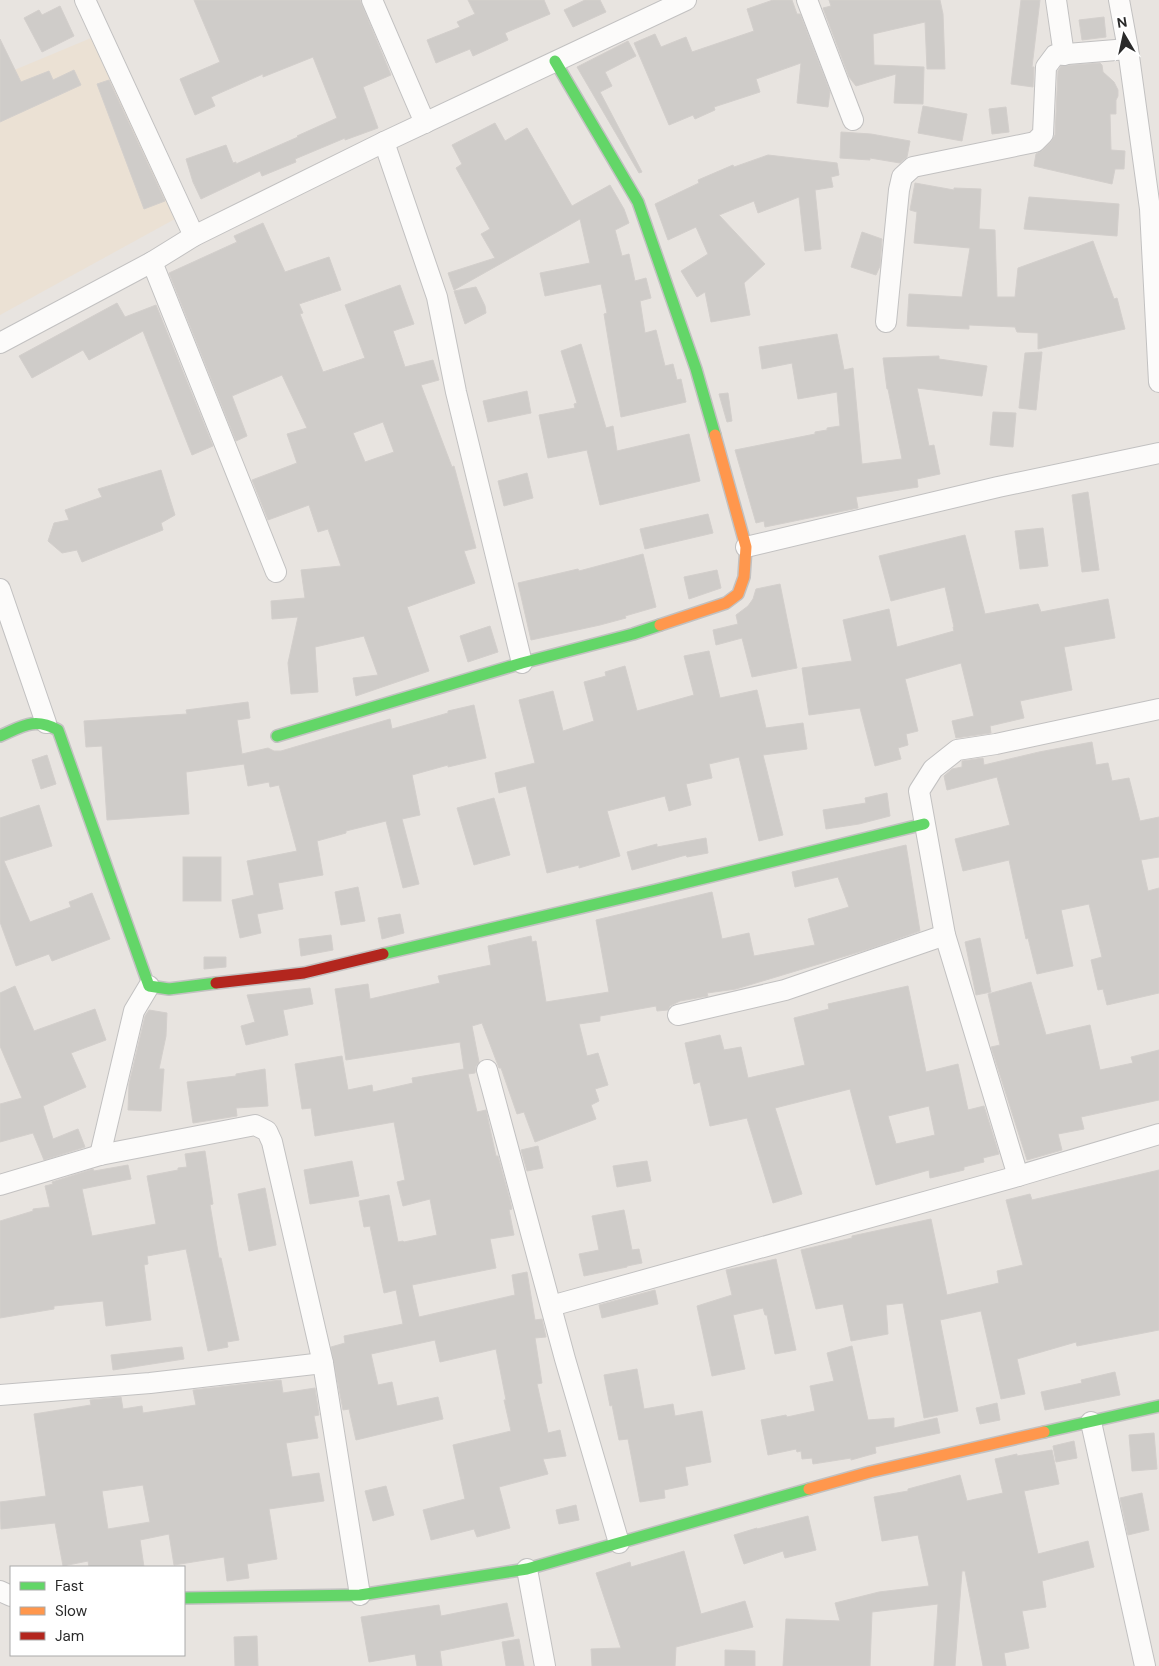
<svg xmlns="http://www.w3.org/2000/svg" width="1159" height="1666" viewBox="0 0 1159 1666" font-family="'DM Sans',sans-serif">
	<style>
		.education { fill: #ebe1d4 }
		.building { fill: #cfccc9; stroke: #d3cfcc; fill-rule: evenodd }
		.lines { fill: none; stroke-linecap: round; stroke-linejoin: round }
		.street-casing { stroke: #c2c1c1; stroke-width: 22 }
		.fast-casing { stroke: #c2c1c1; stroke-width: 14 }
		.slow-casing { stroke: #c2c1c1; stroke-width: 14 }
		.jam-casing { stroke: #c2c1c1; stroke-width: 14 }
		.street { stroke: #fcfbfa; stroke-width: 20 }
		.fast { stroke: #63d668; stroke-width: 11 }
		.slow { stroke: #ff974d; stroke-width: 11 }
		.jam { stroke: #b3261e; stroke-width: 11 }
	</style>
	<rect width="100%" height="100%" fill="#e8e4e0"/>
	<polygon class="education" points="103,33 184,214 0,315 0,76"/>
	<g class="building">
		<polygon points="194,0 360,0 391,75 363,87 378,128 345,140 345,138 295,159 296,162 262,176 260,171 201,199 193,182 186,159 226,145 233,163 236,162 236,164 298,137 297,136 337,118 313,57 263,77 263,74 211,97 215,106 195,115 180,79 220,62"/>
		<polygon points="468,0 544,0 550,14 505,33 508,40 473,56 470,49 436,63 427,40 460,27 457,22 475,14"/>
		<polygon points="585,0 600,0 606,12 573,27 564,10"/>
		<polygon points="773,0 792,0 797,14 800,14 830,92 828,107 797,103 801,63 756,79 760,92 714,107 715,110 695,119 693,115 669,125 634,43 655,34 661,47 686,37 692,52 754,31 747,9"/>
		<polygon points="829,0 940,0 943,14 945,69 927,69 925,22 873,34 874,65 924,67 923,104 894,103 896,74 856,86 849,77 823,8 831,6"/>
		<polygon points="1021,0 1040,0 1032,67 1034,67 1033,87 1011,84"/>
		<polygon points="60,6 74,36 42,52 24,18 39,10 42,15"/>
		<polygon points="1104,17 1106,37 1082,40 1079,20"/>
		<polygon points="0,39 21,82 49,71 53,80 74,70 81,85 0,122"/>
		<polygon points="628,41 636,56 605,72 612,86 600,92 642,172 639,173 577,67"/>
		<polygon points="1100,63 1102,65 1103,72 1114,82 1118,90 1118,96 1116,100 1116,114 1110,114 1111,150 1125,151 1124,169 1115,169 1112,184 1034,166 1036,154 1043,150 1051,142 1055,135 1058,71 1061,66"/>
		<polygon points="109,80 165,201 144,209 97,84"/>
		<polygon points="923,106 967,114 962,141 918,133"/>
		<polygon points="1006,107 1009,132 992,134 989,109"/>
		<polygon points="495,123 505,141 527,128 572,206 610,185 624,209 629,223 615,230 622,256 629,254 635,281 646,278 651,298 640,301 645,333 656,330 665,366 673,364 677,380 681,379 686,402 621,417 604,314 607,313 601,284 545,296 540,273 590,263 580,219 454,290 448,273 495,258 481,234 490,229 456,168 462,164 452,145"/>
		<polygon points="841,132 871,134 910,141 907,157 900,163 870,158 870,160 840,158"/>
		<polygon points="768,155 837,163 839,175 831,177 833,187 815,190 821,249 805,251 799,197 758,213 754,201 719,215 765,264 744,283 750,315 711,322 705,292 697,297 681,271 708,254 696,227 668,240 655,204 699,183 698,180 733,165 734,167"/>
		<polygon points="915,183 954,190 954,188 981,189 979,229 995,230 997,297 1015,297 1018,268 1093,241 1114,299 1117,298 1125,329 1038,349 1038,333 1017,332 1015,327 969,325 969,329 907,326 909,294 962,297 970,248 914,243 917,212 910,210"/>
		<polygon points="1029,197 1119,204 1117,236 1024,229"/>
		<path d="M 263,223 L 285,272 L 329,257 L 341,290 L 299,304 L 303,313 L 300,314 L 323,372 L 365,358 L 345,305 L 400,285 L 414,324 L 393,331 L 405,367 L 433,360 L 439,380 L 421,385 L 452,467 L 454,466 L 476,548 L 464,551 L 475,583 L 407,607 L 429,671 L 356,696 L 353,678 L 378,675 L 364,636 L 315,647 L 318,692 L 291,694 L 288,663 L 298,617 L 272,619 L 271,601 L 305,598 L 301,570 L 341,566 L 328,529 L 318,532 L 309,505 L 268,520 L 252,480 L 297,463 L 287,434 L 307,428 L 282,375 L 232,396 L 247,436 L 236,441 L 169,273 L 237,242 L 234,236 ZM 383,422 L 394,452 L 365,462 L 353,433 Z"/>
		<polygon points="862,232 882,239 880,266 876,275 851,267"/>
		<polygon points="476,287 485,306 486,313 465,324 454,291"/>
		<polygon points="117,303 125,317 156,305 213,446 192,455 143,331 89,360 83,350 32,378 19,356"/>
		<polygon points="837,334 844,370 853,368 862,464 902,459 888,389 887,389 883,358 939,356 939,359 987,366 982,396 917,388 929,446 934,445 940,474 917,479 918,487 856,497 858,508 765,527 764,521 756,523 735,450 815,434 815,432 827,430 827,428 840,426 837,392 798,399 792,363 762,369 759,347"/>
		<polygon points="581,344 606,428 613,426 617,451 689,434 700,481 600,505 587,450 548,458 539,415 575,408 574,404 577,403 561,351"/>
		<polygon points="1042,352 1036,410 1019,408 1025,353"/>
		<polygon points="527,391 531,413 488,422 483,401"/>
		<polygon points="728,393 732,421 727,422 719,394"/>
		<polygon points="993,412 1016,413 1013,447 990,445"/>
		<polygon points="161,470 175,515 161,523 163,530 82,562 77,550 62,553 48,541 54,523 69,520 65,510 102,497 98,489"/>
		<polygon points="527,473 533,498 504,506 498,481"/>
		<polygon points="1088,492 1099,570 1082,572 1072,495"/>
		<polygon points="708,514 713,533 645,549 640,529"/>
		<polygon points="1043,528 1048,566 1020,569 1015,531"/>
		<polygon points="965,535 985,614 1038,604 1041,612 1108,599 1115,638 1064,647 1072,690 1020,701 1024,718 990,726 991,733 956,738 952,721 974,716 961,663 905,679 918,731 906,734 908,745 898,748 901,759 875,766 860,708 809,715 802,668 852,661 843,620 889,609 897,647 954,631 953,627 954,627 945,587 891,601 879,556"/>
		<polygon points="643,554 656,607 625,616 626,618 600,625 531,640 518,583 578,569 579,571"/>
		<polygon points="717,570 721,588 689,599 684,577"/>
		<polygon points="780,584 797,668 752,677 742,638 716,645 713,630 738,624 736,615 748,606 753,599 756,589"/>
		<polygon points="490,626 498,652 468,662 460,636"/>
		<polygon points="709,651 720,698 757,690 766,728 803,723 807,749 763,755 783,835 759,841 739,757 709,764 712,778 686,784 691,805 669,811 665,796 607,811 620,856 579,868 579,865 547,873 526,786 499,793 495,773 535,763 519,700 553,691 563,731 594,721 584,682 606,676 605,672 625,666 637,711 694,695 684,656"/>
		<polygon points="248,702 250,718 237,720 242,754 268,748 274,751 281,751 390,719 392,729 448,713 448,711 474,705 486,758 448,767 448,765 412,775 420,815 402,819 419,884 403,888 386,821 346,831 346,833 317,841 323,875 278,883 283,909 257,914 261,933 240,938 232,900 254,895 247,861 297,851 279,785 270,787 269,782 248,786 244,764 186,772 189,814 107,820 102,746 86,747 84,721 187,714 186,710"/>
		<polygon points="1092,742 1096,765 1108,763 1112,781 1129,778 1140,821 1159,817 1159,857 1141,860 1148,891 1159,888 1159,993 1107,1005 1103,989 1098,990 1091,960 1102,957 1089,904 1061,910 1073,966 1037,974 1028,938 1026,939 1009,860 963,871 955,839 1010,825 997,777 947,790 944,776 952,769 962,767 962,761 983,758 984,765 1039,752"/>
		<polygon points="47,755 56,784 41,789 32,760"/>
		<polygon points="887,793 890,816 859,824 826,829 823,810 866,803 865,798"/>
		<polygon points="494,798 510,855 474,865 457,808"/>
		<polygon points="39,805 52,846 4,861 30,922 71,907 69,902 92,893 110,939 52,961 49,954 16,966 0,922 0,818"/>
		<polygon points="706,838 708,853 687,857 686,855 632,870 627,852 657,844 657,847"/>
		<polygon points="906,845 920,931 869,949 736,989 707,993 708,996 680,1001 670,1006 668,1010 657,1011 656,1006 600,1016 600,1021 579,1024 587,1056 598,1053 608,1085 595,1089 599,1101 591,1105 596,1119 535,1142 524,1112 517,1114 501,1068 499,1068 482,1023 472,1026 479,1062 476,1066 475,1073 468,1074 477,1112 486,1110 496,1156 498,1156 510,1200 512,1209 509,1210 514,1235 490,1239 496,1268 412,1285 419,1317 515,1295 512,1275 527,1272 535,1320 542,1319 546,1337 535,1338 542,1383 537,1384 548,1433 560,1430 566,1456 543,1459 548,1474 499,1487 510,1528 477,1537 474,1529 431,1540 423,1510 465,1499 453,1445 511,1431 504,1400 506,1400 496,1349 440,1362 435,1340 371,1354 378,1385 392,1382 397,1406 438,1397 443,1419 356,1440 349,1409 343,1410 331,1347 345,1343 344,1336 403,1324 396,1290 384,1293 370,1226 364,1227 359,1201 389,1195 398,1242 403,1241 404,1242 437,1235 430,1199 403,1206 397,1182 405,1180 394,1122 315,1136 311,1108 302,1109 295,1064 342,1056 348,1090 372,1085 373,1092 413,1083 412,1078 464,1069 460,1042 346,1060 335,989 368,984 370,999 440,983 438,976 491,965 488,946 531,936 532,942 536,941 546,1002 609,992 596,920 712,892 722,939 749,933 754,956 815,945 808,919 849,907 838,877 795,887 792,872"/>
		<rect x="183" y="857" width="38" height="44"/>
		<polygon points="358,887 365,921 341,925 335,892"/>
		<polygon points="400,914 404,933 382,939 378,918"/>
		<polygon points="331,935 333,950 301,956 299,939"/>
		<polygon points="980,938 991,992 976,995 965,942"/>
		<polygon points="204,957 226,957 226,967 204,969"/>
		<polygon points="1031,982 1046,1035 1090,1025 1100,1070 1133,1063 1131,1057 1159,1050 1159,1100 1081,1117 1084,1129 1058,1134 1062,1150 1027,1160 991,1047 1000,1045 988,994"/>
		<polygon points="15,986 34,1031 95,1009 106,1040 71,1053 86,1087 43,1106 53,1139 78,1129 85,1147 44,1160 33,1133 0,1142 0,1104 22,1098 0,1046 0,993"/>
		<path d="M 908,986 L 926,1072 L 958,1064 L 968,1110 L 984,1106 L 999,1154 L 983,1158 L 984,1162 L 964,1167 L 964,1170 L 930,1178 L 929,1170 L 876,1185 L 850,1089 L 775,1108 L 802,1194 L 773,1203 L 747,1118 L 710,1126 L 700,1082 L 694,1084 L 685,1043 L 720,1035 L 724,1050 L 741,1047 L 748,1078 L 805,1065 L 794,1018 L 829,1009 L 828,1004 ZM 929,1106 L 935,1135 L 896,1144 L 888,1116 Z"/>
		<polygon points="310,988 313,1004 283,1010 288,1035 246,1045 241,1026 255,1022 247,995"/>
		<polygon points="149,1010 167,1013 166,1036 159,1069 164,1069 161,1111 128,1110 129,1084 145,1016"/>
		<polygon points="265,1069 268,1106 236,1108 237,1116 193,1123 187,1082 236,1076 236,1074"/>
		<polygon points="538,1146 543,1168 527,1171 521,1150"/>
		<polygon points="205,1151 213,1204 210,1205 219,1258 221,1258 239,1340 227,1342 228,1347 208,1351 186,1249 147,1256 148,1264 144,1265 151,1320 106,1326 103,1301 54,1306 54,1309 0,1318 0,1221 33,1211 33,1209 50,1207 45,1186 53,1184 52,1182 93,1169 94,1171 128,1165 131,1179 82,1189 92,1236 156,1224 147,1176 178,1170 178,1168 187,1167 185,1154"/>
		<polygon points="352,1161 359,1196 310,1204 304,1170"/>
		<polygon points="647,1161 651,1181 617,1187 613,1166"/>
		<polygon points="1159,1170 1159,1330 1077,1346 1076,1342 1017,1359 1025,1394 1001,1399 981,1311 940,1320 958,1411 924,1418 903,1303 886,1305 888,1334 851,1341 843,1304 816,1309 801,1250 852,1238 852,1236 931,1219 947,1295 999,1283 997,1271 1023,1265 1006,1200 1030,1194 1032,1200"/>
		<polygon points="265,1188 276,1245 249,1251 238,1194"/>
		<polygon points="624,1210 632,1250 639,1249 642,1263 627,1266 627,1267 584,1276 579,1254 599,1250 592,1216"/>
		<polygon points="776,1259 796,1350 775,1354 767,1315 765,1315 763,1308 733,1315 745,1369 712,1376 697,1306 732,1295 726,1270"/>
		<polygon points="655,1290 658,1304 602,1318 599,1305"/>
		<polygon points="852,1346 868,1420 894,1418 894,1428 937,1418 940,1433 875,1447 876,1453 851,1460 851,1458 813,1464 812,1458 802,1459 801,1451 797,1452 796,1449 768,1455 761,1420 786,1415 787,1417 815,1411 810,1386 834,1381 827,1353"/>
		<polygon points="182,1347 184,1359 113,1370 111,1355"/>
		<polygon points="637,1369 644,1409 673,1404 675,1416 702,1411 711,1462 685,1467 688,1485 664,1490 665,1498 640,1502 628,1439 619,1440 612,1405 610,1406 604,1375"/>
		<polygon points="1115,1372 1120,1395 1045,1410 1041,1392 1082,1383 1081,1380"/>
		<path d="M 281,1380 L 283,1393 L 315,1388 L 319,1415 L 314,1416 L 318,1438 L 286,1443 L 292,1477 L 319,1473 L 324,1501 L 269,1509 L 277,1559 L 247,1564 L 249,1578 L 227,1581 L 224,1557 L 174,1565 L 169,1534 L 140,1540 L 144,1567 L 89,1567 L 88,1561 L 63,1566 L 55,1523 L 1,1529 L 0,1502 L 46,1496 L 34,1414 L 91,1405 L 90,1400 L 121,1397 L 123,1409 L 142,1406 L 143,1413 L 196,1405 L 193,1390 ZM 143,1485 L 150,1522 L 108,1529 L 102,1491 Z"/>
		<polygon points="997,1403 1000,1420 980,1424 976,1408"/>
		<polygon points="1154,1433 1157,1469 1132,1471 1129,1435"/>
		<polygon points="1074,1441 1077,1458 1056,1462 1053,1446"/>
		<polygon points="1052,1450 1059,1484 1024,1491 1038,1554 1088,1541 1094,1567 1042,1581 1046,1607 1022,1611 1029,1648 1004,1653 1006,1666 983,1666 965,1571 962,1571 955,1666 934,1666 938,1604 872,1612 870,1666 783,1666 786,1619 840,1621 835,1603 879,1592 929,1586 918,1535 882,1541 874,1497 908,1491 908,1489 960,1475 967,1501 1003,1493 995,1459 1017,1454 1017,1456"/>
		<polygon points="386,1486 394,1515 373,1521 365,1491"/>
		<polygon points="1142,1493 1149,1530 1128,1535 1120,1498"/>
		<polygon points="576,1505 579,1520 559,1524 556,1510"/>
		<polygon points="808,1516 816,1550 785,1558 783,1551 744,1564 734,1535 757,1528 757,1529"/>
		<polygon points="684,1551 701,1614 745,1601 753,1627 676,1647 675,1666 592,1666 591,1649 621,1648 596,1573 630,1562 631,1567"/>
		<polygon points="507,1603 514,1636 440,1651 442,1666 417,1666 415,1654 369,1662 361,1617 439,1605 441,1616"/>
		<polygon points="257,1636 258,1666 235,1666 234,1637"/>
		<polygon points="519,1639 524,1666 506,1666 502,1642"/>
		<polygon points="725,1650 755,1651 755,1666 725,1666"/>
	</g>
	<g class="lines">
		<g class="street-casing">
			<g id="street">
				<polyline points="85,0 194,236"/>
				<polyline points="372,0 425,123"/>
				<polyline points="807,0 853,120"/>
				<polyline points="1056,0 1064,55"/>
				<polyline points="1119,0 1128,49 1150,209 1159,382"/>
				<polyline points="384,142 437,297 456,392 522,663"/>
				<polyline points="152,262 276,572"/>
				<polyline points="886,322 899,190 902,177 913,167 1035,142 1043,134 1046,67 1055,55 1128,49"/>
				<polyline points="0,343 152,262 194,236 384,142 686,0"/>
				<polyline points="746,547 998,487 1159,453"/>
				<polyline points="0,589 46,723"/>
				<polyline points="678,1015 785,990 945,935"/>
				<polyline points="487,1070 565,1359 619,1543"/>
				<polyline points="100,1155 134,1011 149,986"/>
				<polyline points="1018,1176 945,935 919,791 933,769 957,750 996,744 1159,709"/>
				<polyline points="0,1185 100,1155 255,1125 267,1131 272,1142 323,1363 360,1595"/>
				<polyline points="551,1306 1018,1176 1159,1134"/>
				<polyline points="0,1395 150,1383 323,1363"/>
				<polyline points="1091,1422 1145,1666"/>
				<polyline points="527,1569 545,1666"/>
				<polyline points="0,1591 11,1596"/>
			</g>
		</g>
		<g class="fast-casing">
			<g id="fast">
				<polyline points="555,61 638,202 696,369 715,435"/>
				<path d="M 0,736 C 23,726 34,717 58,730 L 149,986 L 169,989 L 216,983"/>
				<polyline points="277,736 522,663 633,634 660,625"/>
				<polyline points="383,954 656,890 924,824"/>
				<polyline points="1044,1432 1159,1406"/>
				<polyline points="184,1598 360,1595 527,1569 809,1489"/>
			</g>
		</g>
		<g class="slow-casing">
			<g id="slow">
				<polyline points="660,625 726,603 738,594 744,577 746,547 715,435"/>
				<polyline points="809,1489 870,1472 1044,1432"/>
			</g>
		</g>
		<g class="jam-casing">
			<polyline id="jam" points="216,983 304,973 383,954"/>
		</g>
		<use href="#street" class="street"/>
		<use href="#fast" class="fast"/>
		<use href="#slow" class="slow"/>
		<use href="#jam" class="jam"/>
	</g>
	<rect x="10" y="1566" width="175" height="90" fill="#ffffff" stroke="#aaaaaa"/>
	<rect x="20" y="1582" width="25" height="8" fill="#63d668" stroke="#aaaaaa"/>
	<text x="55" y="1591" font-size="15" fill="#2a2a2a">Fast</text>
	<rect x="20" y="1607" width="25" height="8" fill="#ff974d" stroke="#aaaaaa"/>
	<text x="55" y="1616" font-size="15" fill="#2a2a2a">Slow</text>
	<rect x="20" y="1632" width="25" height="8" fill="#b3261e" stroke="#aaaaaa"/>
	<text x="55" y="1641" font-size="15" fill="#2a2a2a">Jam</text>
	<g transform="translate(1124 35) rotate(351)" stroke="#ffffff" stroke-width="4" paint-order="stroke">
	<path d="M0-4L9 19L0 12L-9 19Z" fill="#2a2a2a"/>
	<text y="-8" font-size="14" font-weight="bold" text-anchor="middle" fill="#2a2a2a">N</text>
	</g>
</svg>
